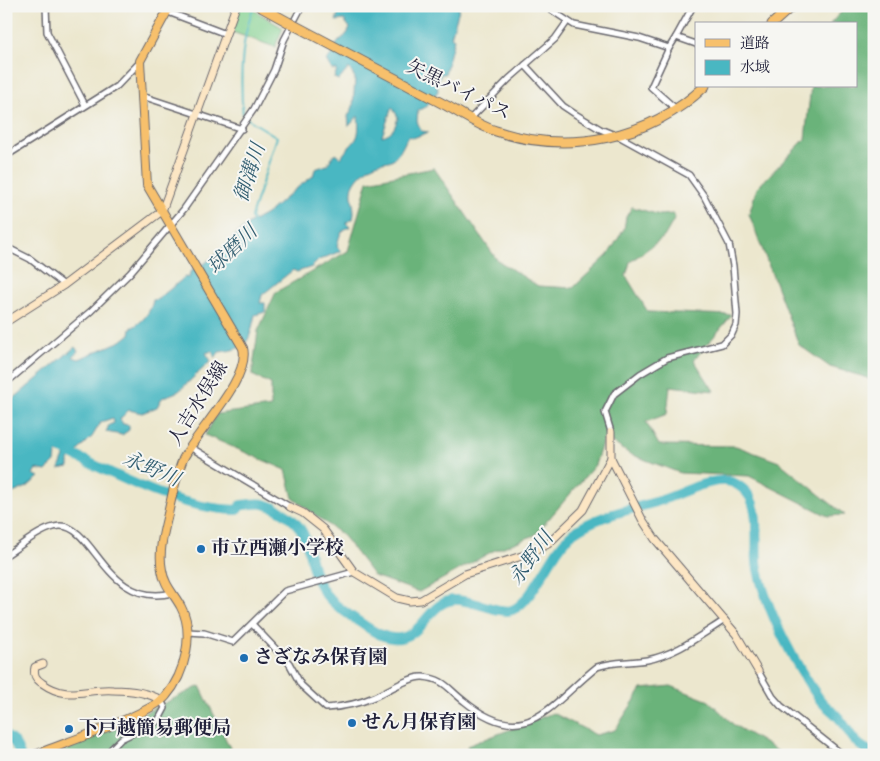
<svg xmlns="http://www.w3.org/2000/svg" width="880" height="761" viewBox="0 0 880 761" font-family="'Old Standard TT','Noto Serif JP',serif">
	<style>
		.green { fill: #83d190; stroke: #527a66 }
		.forest { fill: #6ab37a; stroke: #466a5a }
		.water { fill: #49b7c2; stroke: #366c7e; fill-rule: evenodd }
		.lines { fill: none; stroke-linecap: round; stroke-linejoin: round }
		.stream { stroke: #49b7c2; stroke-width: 2 }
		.river { stroke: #49b7c2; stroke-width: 10 }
		.street-casing { stroke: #69676e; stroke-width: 8 }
		.secondary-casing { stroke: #69676e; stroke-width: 9 }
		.primary-casing { stroke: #69676e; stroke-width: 10 }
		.highway-casing { stroke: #69676e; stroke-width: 11 }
		.street { stroke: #fff; stroke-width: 5 }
		.secondary { stroke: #fce6c4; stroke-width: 7 }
		.primary { stroke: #f7c06c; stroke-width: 8 }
		.highway { stroke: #f7c06c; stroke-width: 9 }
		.highway-bridge-casing { stroke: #69676e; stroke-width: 11; stroke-linecap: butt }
		.highway-bridge { stroke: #f7c06c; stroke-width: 9 }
		.poi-dot { fill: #1f6fb2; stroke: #f6f6f2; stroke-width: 2 }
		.labels { text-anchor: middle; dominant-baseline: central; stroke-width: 4; stroke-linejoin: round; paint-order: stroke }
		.street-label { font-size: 19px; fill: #22223b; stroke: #f6f6f2 }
		.poi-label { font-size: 19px; font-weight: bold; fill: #22223b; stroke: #f6f6f2; text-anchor: start }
		.water-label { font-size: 20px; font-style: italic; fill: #325e71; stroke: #f6f6f2 }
	</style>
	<rect width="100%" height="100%" fill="#f6f6f2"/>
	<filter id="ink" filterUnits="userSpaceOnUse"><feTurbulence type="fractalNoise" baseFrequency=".02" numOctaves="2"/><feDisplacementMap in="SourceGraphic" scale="10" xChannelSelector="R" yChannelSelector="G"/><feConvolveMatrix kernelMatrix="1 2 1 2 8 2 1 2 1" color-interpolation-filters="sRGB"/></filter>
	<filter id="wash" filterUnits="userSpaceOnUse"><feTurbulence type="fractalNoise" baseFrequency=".0096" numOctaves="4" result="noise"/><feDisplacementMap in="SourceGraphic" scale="20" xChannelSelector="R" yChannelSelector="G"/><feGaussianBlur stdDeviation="1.12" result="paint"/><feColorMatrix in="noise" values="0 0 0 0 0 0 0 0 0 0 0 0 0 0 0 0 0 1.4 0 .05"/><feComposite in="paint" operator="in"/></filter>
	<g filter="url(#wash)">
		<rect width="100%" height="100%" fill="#ece7ce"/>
		<polygon class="green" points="241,6 247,6 283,28 275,47 232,32"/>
		<g class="forest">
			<polygon points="847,6 874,6 874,382 865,377 830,367 799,345 749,214 757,188 805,139 811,86 856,86 856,24 830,24"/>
			<polygon points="434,168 497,260 538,286 573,288 608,255 624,229 626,217 632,207 660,215 673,214 675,218 664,237 630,262 626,276 648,312 732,315 694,360 714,391 670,386 667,414 646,422 659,445 736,446 779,462 845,515 828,516 749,476 680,473 630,454 604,437 595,465 535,535 493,551 419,592 374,576 343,536 293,498 286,470 205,435 217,414 271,407 271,384 252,375 258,331 276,292 348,251 368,181"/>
			<polygon points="200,686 230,748 227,755 57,755"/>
			<polygon points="671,686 709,701 734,725 784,755 470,755 467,746 553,713 596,735 615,730 642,689"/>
		</g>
		<path class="water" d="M 340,6 L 460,6 L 451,37 L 454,39 L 445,74 L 441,74 L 437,83 L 438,91 L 426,107 L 418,110 L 417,121 L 421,131 L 429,132 L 413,138 L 408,136 C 404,144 401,153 393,159 C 390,162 383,161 379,163 C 370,165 360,174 355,182 C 347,194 357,207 353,219 L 346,223 L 350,227 C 339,230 339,239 337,247 L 341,251 L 319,260 L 312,267 L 297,272 L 293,270 L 262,295 L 260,303 L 265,303 L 265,312 L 255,315 C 249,339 251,349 219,352 L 215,358 L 212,351 L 206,353 L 211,361 L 179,391 L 162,398 L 157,407 L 142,413 L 129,410 L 120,419 L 123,424 L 129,425 L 129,430 L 122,435 L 106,432 L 109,425 L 114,423 L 113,418 L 101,422 L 92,437 L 69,460 L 69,467 L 59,469 L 66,451 L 56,454 L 55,462 L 46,471 L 36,469 L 33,474 L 39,477 L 27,487 L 6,496 L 6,405 L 75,347 L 78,351 L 73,357 L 79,359 L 121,341 L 130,334 L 131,328 C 142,323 151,312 153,300 L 158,299 L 185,277 L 189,278 L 190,272 C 213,261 227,243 246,226 C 253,220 262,217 269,212 C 284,199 297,187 313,176 L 315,169 L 327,165 L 335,153 L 341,158 C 353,138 361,145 358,116 L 349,126 L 348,116 L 353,107 L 355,78 L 349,68 L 339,80 L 334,78 L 337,70 L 332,70 L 326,60 C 334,55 333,46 340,40 C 345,36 347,35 350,28 L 344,20 L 336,21 ZM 392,107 L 398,117 C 395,128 393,133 382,136 Z"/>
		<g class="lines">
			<path class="stream" d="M 253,9 C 240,42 240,82 243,116 L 277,137 L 251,217 L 253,221"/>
			<g class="river">
				<path d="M 61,449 C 117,475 173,508 237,510 L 241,505 C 248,505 257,502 264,504 C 282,509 300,522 306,540 C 311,556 312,574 322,589 C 330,603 348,614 361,623 C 372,631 386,640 400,638 C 423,635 429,603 453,600 C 470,598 501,615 512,610 C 534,602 550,551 573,533 C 599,514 632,510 662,500 C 680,494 701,482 720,481 C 728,480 736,483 742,488 C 764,504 753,545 758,569 C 766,610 796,667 821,701 C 826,707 833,711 838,717 C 852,733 851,744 874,753"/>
				<polyline points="6,736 15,743 20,755"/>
			</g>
		</g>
	</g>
	<g filter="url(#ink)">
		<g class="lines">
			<g class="street-casing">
				<g id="street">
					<polyline points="46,6 47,32 85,105"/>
					<polyline points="545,6 574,25 639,38 669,48 676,37 696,44"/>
					<polyline points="168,12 226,34"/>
					<polyline points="676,37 693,6"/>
					<polyline points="669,48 651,87 676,109"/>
					<polyline points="525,65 563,106 575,114 600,129 622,138 689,175 704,196 729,244 733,266 737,314 736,325 732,334 722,344 667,358 640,374 614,394 605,412 611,432"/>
					<polyline points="142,96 242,129"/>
					<polyline points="470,119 509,79 555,39 567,22"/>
					<polyline points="6,156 117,86 140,62"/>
					<polyline points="6,247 30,259 64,285"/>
					<polyline points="6,383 91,311 130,273 184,209 254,109 274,70 284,40 302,6"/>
					<polyline points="190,447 290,507"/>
					<path d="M 6,555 C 21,546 42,527 60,526 C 94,525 107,609 172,593"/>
					<path d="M 252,624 L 289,663 L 301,685 L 326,708 C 343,707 358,704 374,697 C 386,692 410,676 423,677 C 445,679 448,689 464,701 C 526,752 548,706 597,667 C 613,661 630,663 647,660 C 675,655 701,635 725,620"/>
					<polyline points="188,632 204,633 233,642 285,591 354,572"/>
					<polyline points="758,671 773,697 781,706 843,755"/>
					<polyline points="105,755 121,739 158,721 165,708 161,700"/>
				</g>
			</g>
			<g class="secondary-casing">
				<g id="secondary">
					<polyline points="6,322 64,285 162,211 236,6"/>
					<polyline points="611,432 611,458 642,519 655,539 736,634 758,671"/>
					<polyline points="290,507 303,513 323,529 354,572 397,598 410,601 421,600 465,574 528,554 548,544 583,510 611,458"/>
					<path d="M 43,664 L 35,667 C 33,675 36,679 42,683 C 69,702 84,688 113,690 C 129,690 147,692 161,700"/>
				</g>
			</g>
			<g class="primary-casing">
				<path id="primary" d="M 35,755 C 61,744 152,714 166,696 C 185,674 195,633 181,607 C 174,594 164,585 162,570 C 158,552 164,531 168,514 C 172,495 176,476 183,459 C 197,431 251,378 243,348 L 147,185 L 140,61 L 170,6"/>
			</g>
			<g class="highway-casing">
				<g id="highway">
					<polyline points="259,6 288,22"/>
					<polyline points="772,24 792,6"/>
					<path d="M 449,107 C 464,115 479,126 496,131 C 568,155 650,139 705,86"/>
				</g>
			</g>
			<use href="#street" class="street"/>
			<use href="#secondary" class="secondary"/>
			<use href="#primary" class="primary"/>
			<use href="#highway" class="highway"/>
			<g class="highway-bridge-casing">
				<polyline id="highway-bridge" points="288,22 449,107"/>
			</g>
			<use href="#highway-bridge" class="highway-bridge"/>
		</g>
	</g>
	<g class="poi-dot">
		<circle cx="201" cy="549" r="5"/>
		<circle cx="244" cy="658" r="5"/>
		<circle cx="352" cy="723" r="5"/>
		<circle cx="69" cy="729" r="5"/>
	</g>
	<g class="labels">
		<g class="street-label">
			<text transform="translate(458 91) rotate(26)">矢黒バイパス</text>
			<text transform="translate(199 404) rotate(-58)">人吉水俣線</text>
		</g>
		<g class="poi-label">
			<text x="211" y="549">市立西瀬小学校</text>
			<text x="254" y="658">さざなみ保育園</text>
			<text x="362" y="723">せん月保育園</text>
			<text x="79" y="729">下戸越簡易郵便局</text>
		</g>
		<g class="water-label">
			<text transform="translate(251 173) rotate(-72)">御溝川</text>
			<text transform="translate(233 250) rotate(-44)">球磨川</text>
			<text transform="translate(151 470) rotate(23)">永野川</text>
			<text transform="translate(532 559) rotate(-54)">永野川</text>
		</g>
	</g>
	<rect width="880" height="761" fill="none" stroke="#f6f6f2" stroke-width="25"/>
	<rect x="695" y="22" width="162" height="65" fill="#f6f6f2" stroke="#a1a1a9"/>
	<rect x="705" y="39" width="25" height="8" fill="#f7c06c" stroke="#a1a1a9"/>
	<text x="740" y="48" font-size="15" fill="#22223b">道路</text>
	<rect x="705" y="60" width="25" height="15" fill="#49b7c2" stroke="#a1a1a9"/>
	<text x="740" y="72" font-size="15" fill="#22223b">水域</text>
</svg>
